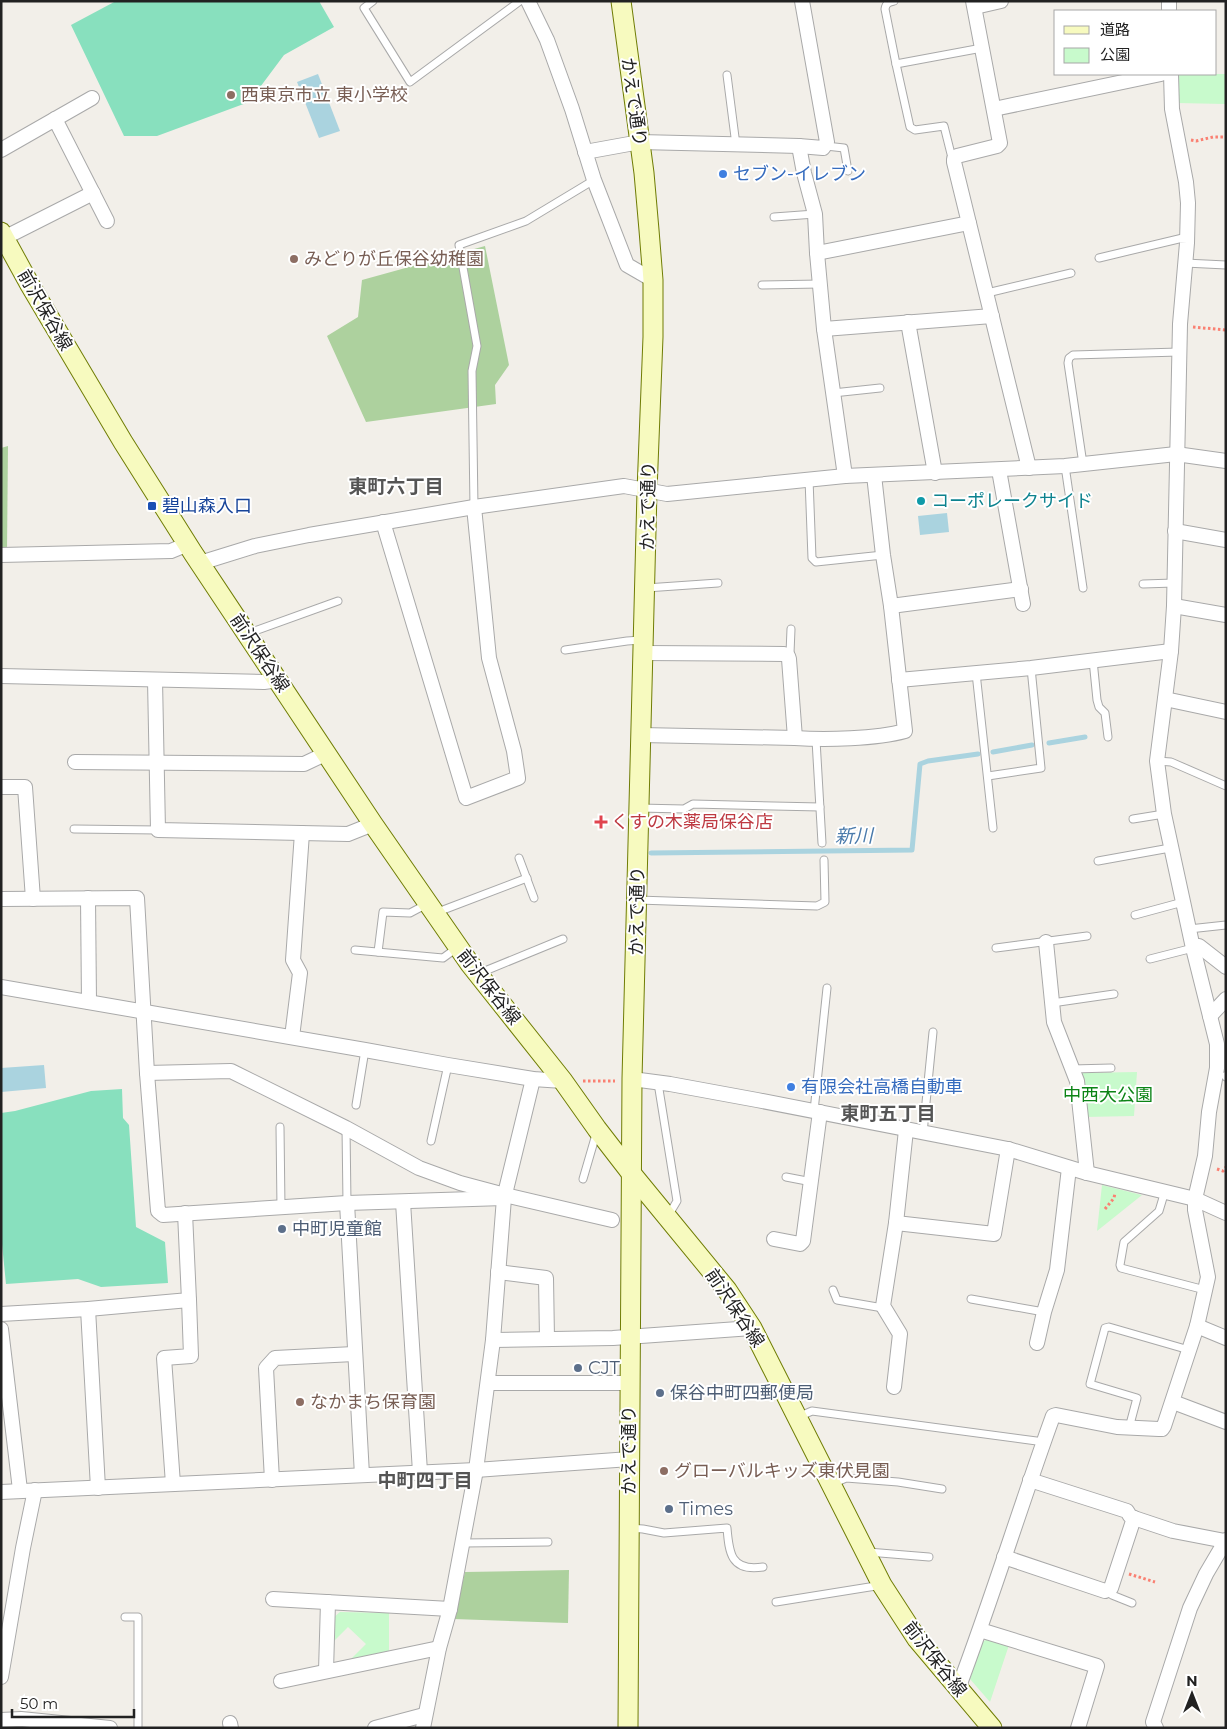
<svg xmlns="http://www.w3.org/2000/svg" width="1227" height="1729" viewBox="0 0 1227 1729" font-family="Montserrat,'Noto Sans JP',sans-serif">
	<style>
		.forest { fill: #add19e }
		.park { fill: #c8facc }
		.pitch { fill: #88e0be }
		.water { fill: #aad3df }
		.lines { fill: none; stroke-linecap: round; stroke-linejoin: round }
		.stream { stroke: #aad3df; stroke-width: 5 }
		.lane-casing { stroke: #a9a9a9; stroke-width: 9 }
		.street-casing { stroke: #a9a9a9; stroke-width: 16 }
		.secondary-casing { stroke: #707d05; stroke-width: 21 }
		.path { stroke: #fa8072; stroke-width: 3; stroke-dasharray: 2.5 2.5; stroke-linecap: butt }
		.lane { stroke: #fff; stroke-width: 7 }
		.street { stroke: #fff; stroke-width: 14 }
		.secondary { stroke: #f7fabf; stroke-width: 19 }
		.education-dot { fill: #8d6e63; stroke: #fff; stroke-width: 2 }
		.shop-dot { fill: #3f7fe0; stroke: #fff; stroke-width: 2 }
		.culture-dot { fill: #0f9aa8; stroke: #fff; stroke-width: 2 }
		.transit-dot { fill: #1a4fb4; stroke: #fff; stroke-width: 2 }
		.health-dot { fill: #e0444e; stroke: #fff; stroke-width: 2 }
		.service-dot { fill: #5c6f8a; stroke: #fff; stroke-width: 2 }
		.labels { text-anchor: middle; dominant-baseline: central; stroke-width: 4; stroke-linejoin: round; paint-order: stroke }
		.education-label { font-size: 18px; fill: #785e54; stroke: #fff; text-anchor: start }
		.street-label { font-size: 18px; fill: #222; stroke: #fff }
		.shop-label { font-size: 18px; fill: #366cbe; stroke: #fff; text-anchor: start }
		.culture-label { font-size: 18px; fill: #0d838f; stroke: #fff; text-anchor: start }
		.transit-label { font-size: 18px; fill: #164399; stroke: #fff; text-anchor: start }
		.health-label { font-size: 18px; fill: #be3a42; stroke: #fff; text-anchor: start }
		.park-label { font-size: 18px; fill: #0c8416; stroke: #fff }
		.service-label { font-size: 18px; fill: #4e5e75; stroke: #fff; text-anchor: start }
		.neighbourhood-label { font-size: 19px; font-weight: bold; fill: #555; stroke: #fff }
		.water-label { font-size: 19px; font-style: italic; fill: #4a7aab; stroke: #fff }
	</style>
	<rect width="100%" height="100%" fill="#f2efe9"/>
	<g class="forest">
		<polygon points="485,246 509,365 495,385 496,404 366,422 327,336 358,317 362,280"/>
		<polygon points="8,446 7,550 1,550 1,448"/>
		<polygon points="569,1570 568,1623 454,1619 465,1572"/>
	</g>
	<g class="park">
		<polygon points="1178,74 1226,74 1225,104 1177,103"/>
		<polygon points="1137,1072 1134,1116 1085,1117 1078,1073"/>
		<polygon points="1102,1185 1142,1195 1097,1231"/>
		<polygon points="340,1612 389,1613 389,1651 350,1660 366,1644 348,1627 333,1642 333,1618"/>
		<polygon points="988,1639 1009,1645 990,1702 970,1679 982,1642"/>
	</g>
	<g class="pitch">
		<polygon points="116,1 319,1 334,27 284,55 249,102 157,136 124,136 71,25"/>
		<polygon points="122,1089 123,1118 129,1125 136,1227 165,1242 168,1283 101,1287 78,1279 6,1284 1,1234 1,1113 15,1111 91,1091"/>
	</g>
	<g class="water">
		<polygon points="318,74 340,131 319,138 297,82"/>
		<polygon points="947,513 949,532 920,535 918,516"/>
		<polygon points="44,1065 46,1088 1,1092 1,1068"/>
	</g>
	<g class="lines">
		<g class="stream">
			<polyline points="1049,743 1085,737"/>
			<polyline points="993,752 1032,745"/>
			<polyline points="651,853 912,850 920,764 928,761 978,754"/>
		</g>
		<g class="lane-casing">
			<g id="lane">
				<polyline points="373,1 364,8 410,82 520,1"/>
				<path d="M 894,1 C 889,2 886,3 885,9 L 896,64 L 910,127 L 915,130 L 944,126 L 951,154 L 954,159"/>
				<polyline points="896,64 982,48"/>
				<polyline points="727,75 736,145"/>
				<polyline points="826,146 844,148 848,171"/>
				<polyline points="774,217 815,214"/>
				<polyline points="1099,258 1187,237"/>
				<polyline points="1185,263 1226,265"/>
				<polyline points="762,285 820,284"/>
				<polyline points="987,293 1071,273"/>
				<polyline points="833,393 880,388"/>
				<polyline points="1083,464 1068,363 1069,358 1073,355 1179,352"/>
				<polyline points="1065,466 1083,588"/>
				<polyline points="809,479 812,558 816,562 883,555"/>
				<polyline points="474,507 472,371 477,346 459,245 526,221 594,180"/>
				<polyline points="1143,584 1174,583"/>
				<polyline points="646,588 718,583"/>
				<polyline points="249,633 338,601"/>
				<polyline points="565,650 627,641 641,640"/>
				<polyline points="788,656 790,653 791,629"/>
				<polyline points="1093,660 1097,700 1099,707 1105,713 1108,737"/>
				<polyline points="976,673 993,828"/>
				<polyline points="816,740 822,843"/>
				<polyline points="1157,761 1171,762 1226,786"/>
				<polyline points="988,776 1041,768 1031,668"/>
				<polyline points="639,808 684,809 693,804 820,807"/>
				<polyline points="1133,819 1164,814"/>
				<polyline points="74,829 158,830"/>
				<polyline points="519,858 534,898"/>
				<polyline points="1098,861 1170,848"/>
				<polyline points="638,900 817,906 825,902 824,860"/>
				<polyline points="437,914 443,910 527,878"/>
				<polyline points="1135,915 1183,902"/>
				<polyline points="1189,929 1226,925"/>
				<polyline points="996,948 1087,936"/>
				<polyline points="355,950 443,958 458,947"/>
				<polyline points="378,952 383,912 410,913 427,904"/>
				<polyline points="1150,959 1193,948"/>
				<polyline points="480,973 563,939"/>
				<polyline points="1052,1003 1114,994"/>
				<polyline points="1072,1069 1111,1068"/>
				<polyline points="1225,1076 1226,1077"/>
				<polyline points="658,1083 677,1201 668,1216"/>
				<polyline points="356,1105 365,1050"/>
				<polyline points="814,1111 827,988"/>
				<polyline points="280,1127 281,1208"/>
				<polyline points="346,1128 347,1203"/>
				<polyline points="923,1133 933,1032"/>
				<polyline points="431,1141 448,1065"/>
				<polyline points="786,1177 812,1182"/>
				<polyline points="583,1179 597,1131"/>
				<polyline points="1165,1191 1159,1211 1124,1242 1120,1265 1121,1268 1205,1290"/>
				<polyline points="833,1290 837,1300 883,1308"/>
				<polyline points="971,1299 1044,1312"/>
				<polyline points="798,1417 812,1411 1044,1442"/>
				<polyline points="1129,1428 1137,1398 1090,1384 1105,1328 1109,1327 1189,1350"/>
				<polyline points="832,1484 846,1478 898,1482 942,1489"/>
				<path d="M 629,1528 L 643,1529 L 664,1533 L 727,1528 C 729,1553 731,1572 763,1567"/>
				<polyline points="463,1543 548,1542"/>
				<polyline points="868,1552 929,1557"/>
				<polyline points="1108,1590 1112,1595 1132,1603"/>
				<polyline points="776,1602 882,1585"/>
				<polyline points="125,1617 138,1617 138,1728"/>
			</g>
		</g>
		<g class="street-casing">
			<g id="street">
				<polyline points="528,1 547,40 572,109 594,180 627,265 653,280"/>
				<polyline points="973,1 1000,143 997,146 957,156 954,159 954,162 1029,468"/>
				<polyline points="1169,1 1169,11"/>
				<polyline points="975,7 1001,1"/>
				<polyline points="1171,74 1172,109 1186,182 1188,203 1187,243 1180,324 1174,606 1171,651 1157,761 1164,814 1193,948 1199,946 1226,967"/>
				<polyline points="994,109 1161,74"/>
				<polyline points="55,119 107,221"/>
				<polyline points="799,146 804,173 815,214 817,253 824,329 845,476"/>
				<polyline points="1,150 92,98"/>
				<polyline points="585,152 640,142 799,146 823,148 827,142 802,1"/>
				<polyline points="4,238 93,193"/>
				<polyline points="817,253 969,223"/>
				<polyline points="908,322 935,473"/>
				<polyline points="824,329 992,316"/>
				<polyline points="999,470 1023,604"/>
				<polyline points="383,522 466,798 518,778 514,751 489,658 474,507"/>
				<polyline points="1175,531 1226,540"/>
				<polyline points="1,555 171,551 188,544"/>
				<polyline points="200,563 255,546 309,535 474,507 624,486 667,494 845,476 1065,466 1176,454 1226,461"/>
				<polyline points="891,606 1021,589"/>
				<polyline points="1174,606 1226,615"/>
				<polyline points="644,653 784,654 788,656 789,659 795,738"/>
				<polyline points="1,676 264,682 278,680"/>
				<polyline points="155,680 158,830 348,834 373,824"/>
				<polyline points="899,680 1031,668 1171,651"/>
				<polyline points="1165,699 1226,712"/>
				<path d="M 641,735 L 795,738 C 825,740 876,739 905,731 L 891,606 L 883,555 L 874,475"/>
				<polyline points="75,762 304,764 325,754"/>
				<polyline points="1,787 25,787 33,899"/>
				<polyline points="88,898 89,1002"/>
				<polyline points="1,899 137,898 147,1073 158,1211 163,1215 347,1203 504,1198"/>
				<polyline points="1046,942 1054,1022 1077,1081 1087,1173"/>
				<polyline points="1,987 365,1050 448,1065 533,1079 563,1081"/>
				<polyline points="1210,1016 1226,999"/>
				<polyline points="292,1037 300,973 293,960 302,833"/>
				<polyline points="147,1073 231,1071 346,1128 419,1168 460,1183 505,1195 612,1220"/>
				<polyline points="632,1079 670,1084 757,1100 1008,1149 1087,1173 1195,1199 1226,1213"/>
				<polyline points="403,1202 420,1472"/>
				<polyline points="347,1203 362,1475"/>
				<polyline points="896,1223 994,1234 1008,1149"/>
				<polyline points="774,1239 800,1244 803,1241 820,1112"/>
				<polyline points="498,1272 546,1278 547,1339"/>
				<polyline points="88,1309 98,1488"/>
				<polyline points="1,1314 88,1309 189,1300 185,1213"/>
				<polyline points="1197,1326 1226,1338"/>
				<polyline points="1,1329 20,1490"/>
				<polyline points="493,1340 613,1338 752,1328"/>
				<polyline points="1037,1343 1044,1312 1057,1270 1069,1168"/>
				<polyline points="488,1383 630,1383"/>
				<polyline points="894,1387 900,1334 883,1306 896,1223 906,1130"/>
				<polyline points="1173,1402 1226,1422"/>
				<polyline points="272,1480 266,1368 275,1358 354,1354"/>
				<polyline points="173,1484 164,1358 191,1356 189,1300"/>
				<polyline points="1,1492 476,1470 630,1459"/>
				<polyline points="1134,1518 1173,1531 1225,1541"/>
				<polyline points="1004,1557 1105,1591 1111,1588 1134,1518 1130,1516 1127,1511 1030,1480"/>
				<polyline points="273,1599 450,1609"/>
				<polyline points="980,1630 1097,1666 1078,1728"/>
				<polyline points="326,1671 328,1602"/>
				<polyline points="1,1677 23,1548 35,1490"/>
				<polyline points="281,1681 439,1648"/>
				<path d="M 958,1689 C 992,1599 1020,1507 1053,1416 L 1056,1415 L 1117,1427 L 1159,1429 L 1162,1429 L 1164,1426 L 1197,1326 L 1208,1277 L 1195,1210 L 1195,1199 L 1205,1156 L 1209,1112 L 1217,1068 L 1217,1044 L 1193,948"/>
				<polyline points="1,1720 21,1719 110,1728"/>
				<polyline points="230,1723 231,1728"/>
				<polyline points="375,1728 424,1715"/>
				<polyline points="423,1728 439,1648 450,1609 476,1470 493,1340 504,1198 533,1079"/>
				<polyline points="1156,1728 1153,1722 1190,1608 1206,1574 1226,1540"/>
			</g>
		</g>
		<g class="secondary-casing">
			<g id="secondary">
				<polyline points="621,1 644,173 649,230 653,280 653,337 647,491 632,1079 628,1728"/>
				<polyline points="1,232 30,285 123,442 193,553 373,824 470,964 563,1081 597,1129 631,1173 727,1290 752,1328 882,1585 917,1639 992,1728"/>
			</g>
		</g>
		<g class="path">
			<polyline points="1191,140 1196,141 1213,137 1226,137"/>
			<polyline points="1193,327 1226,330"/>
			<polyline points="583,1081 615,1081"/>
			<polyline points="1217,1169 1223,1171 1226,1167"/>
			<polyline points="1105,1209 1114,1198 1115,1193"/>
			<polyline points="1129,1574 1155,1582"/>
		</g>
		<use href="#lane" class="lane"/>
		<use href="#street" class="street"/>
		<use href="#secondary" class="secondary"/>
	</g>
	<g class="education-dot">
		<circle cx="231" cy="95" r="5"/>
		<circle cx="294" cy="259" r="5"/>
		<circle cx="300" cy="1402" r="5"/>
		<circle cx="664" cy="1471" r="5"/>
	</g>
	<g class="shop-dot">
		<circle cx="723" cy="174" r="5"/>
		<circle cx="791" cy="1087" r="5"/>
	</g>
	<circle class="culture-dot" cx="921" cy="501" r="5"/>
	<rect class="transit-dot" x="147" y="501" width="10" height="10" rx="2.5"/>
	<path class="health-dot" d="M598.5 814.5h5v5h5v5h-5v5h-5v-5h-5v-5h5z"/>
	<g class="service-dot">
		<circle cx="282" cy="1229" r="5"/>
		<circle cx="578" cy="1368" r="5"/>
		<circle cx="660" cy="1393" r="5"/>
		<circle cx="669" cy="1509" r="5"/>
	</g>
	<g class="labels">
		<g class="education-label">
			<text x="241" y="95">西東京市立 東小学校</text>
			<text x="304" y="259">みどりが丘保谷幼稚園</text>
			<text x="310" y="1402">なかまち保育園</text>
			<text x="674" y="1471">グローバルキッズ東伏見園</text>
		</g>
		<g class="street-label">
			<text transform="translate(634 102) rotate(82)">かえで通り</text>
			<text transform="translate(45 310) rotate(60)">前沢保谷線</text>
			<text transform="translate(648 506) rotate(-89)">かえで通り</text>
			<text transform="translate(260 653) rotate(56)">前沢保谷線</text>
			<text transform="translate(637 911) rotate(-89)">かえで通り</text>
			<text transform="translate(489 987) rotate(52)">前沢保谷線</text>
			<text transform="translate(735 1308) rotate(56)">前沢保谷線</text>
			<text transform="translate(629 1450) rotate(-90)">かえで通り</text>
			<text transform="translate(935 1659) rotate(52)">前沢保谷線</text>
		</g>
		<g class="shop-label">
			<text x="733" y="174">セブン-イレブン</text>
			<text x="801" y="1087">有限会社高橋自動車</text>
		</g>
		<g class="culture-label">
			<text x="931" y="501">コーポレークサイド</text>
		</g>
		<g class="transit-label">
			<text x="162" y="506">碧山森入口</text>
		</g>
		<g class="health-label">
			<text x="611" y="822">くすの木薬局保谷店</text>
		</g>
		<g class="park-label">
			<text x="1108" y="1095">中西大公園</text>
		</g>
		<g class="service-label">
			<text x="292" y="1229">中町児童館</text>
			<text x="588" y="1368">CJT</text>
			<text x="670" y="1393">保谷中町四郵便局</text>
			<text x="679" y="1509">Times</text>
		</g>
		<g class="neighbourhood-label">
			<text x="396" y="486">東町六丁目</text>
			<text x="888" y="1113">東町五丁目</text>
			<text x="425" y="1480">中町四丁目</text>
		</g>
		<g class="water-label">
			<text transform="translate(854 836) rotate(-1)">新川</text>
		</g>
	</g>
	<rect width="1227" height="1729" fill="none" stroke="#222222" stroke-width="5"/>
	<rect x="1054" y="10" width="162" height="65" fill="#ffffff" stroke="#a7a7a7"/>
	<rect x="1064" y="26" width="25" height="8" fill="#f7fabf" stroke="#a7a7a7"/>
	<text x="1100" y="35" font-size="15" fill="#222222">道路</text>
	<rect x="1064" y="48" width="25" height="15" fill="#c8facc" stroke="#a7a7a7"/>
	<text x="1100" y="60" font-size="15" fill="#222222">公園</text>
	<g transform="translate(1192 1694)" stroke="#ffffff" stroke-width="4" paint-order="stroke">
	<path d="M0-4L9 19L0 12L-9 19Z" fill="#222222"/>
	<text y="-8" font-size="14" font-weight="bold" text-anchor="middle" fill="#222222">N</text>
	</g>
	<path d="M12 1709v8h122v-8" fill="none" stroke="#222222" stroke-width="2.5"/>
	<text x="20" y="1709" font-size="15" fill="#222222" stroke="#ffffff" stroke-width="4" paint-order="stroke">50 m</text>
</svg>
